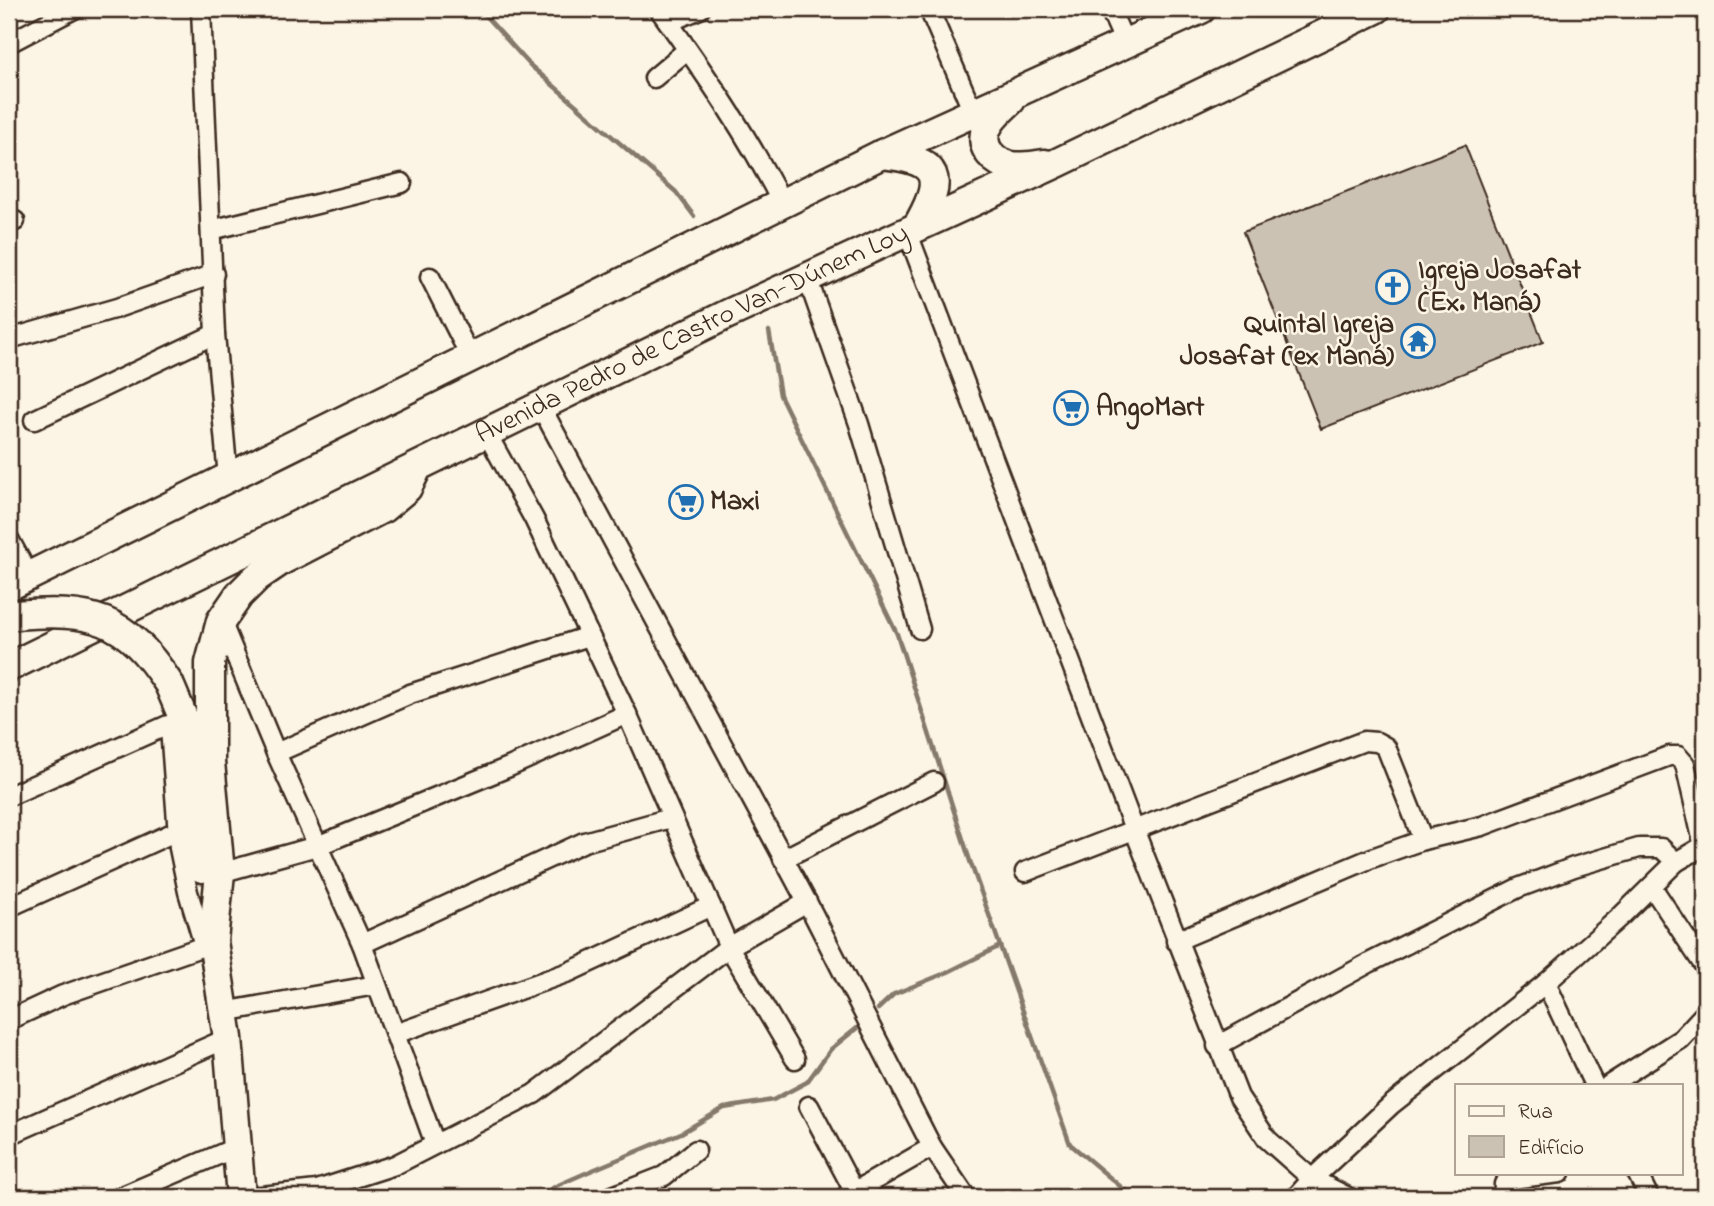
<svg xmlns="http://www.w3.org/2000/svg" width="1714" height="1206" viewBox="0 0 1714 1206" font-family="'Indie Flower',sans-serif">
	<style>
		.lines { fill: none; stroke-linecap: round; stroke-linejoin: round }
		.stream { stroke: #85796b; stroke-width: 4.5 }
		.building { fill: #ccc2b3; stroke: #3b2a1e; stroke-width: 2 }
		.minor-casing { stroke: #3b2a1e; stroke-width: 23 }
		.trunk-casing { stroke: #3b2a1e; stroke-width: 33 }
		.minor { stroke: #fcf5e5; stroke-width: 18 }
		.trunk { stroke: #fcf5e5; stroke-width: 28 }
		.trunk-bridge-casing { stroke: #3b2a1e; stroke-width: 33; stroke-linecap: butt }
		.trunk-bridge { stroke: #fcf5e5; stroke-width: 28 }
		.labels { text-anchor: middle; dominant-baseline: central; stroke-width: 5; stroke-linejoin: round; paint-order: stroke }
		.poi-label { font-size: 28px; font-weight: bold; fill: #3b2a1e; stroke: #fcf5e5; text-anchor: start }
		.street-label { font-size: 28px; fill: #3b2a1e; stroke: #fcf5e5 }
	</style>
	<rect width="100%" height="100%" fill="#fcf5e5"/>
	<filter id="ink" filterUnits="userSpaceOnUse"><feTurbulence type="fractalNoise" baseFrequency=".0143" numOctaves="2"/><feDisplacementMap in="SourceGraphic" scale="14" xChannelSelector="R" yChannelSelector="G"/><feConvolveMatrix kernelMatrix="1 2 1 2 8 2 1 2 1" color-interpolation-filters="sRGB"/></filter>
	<g filter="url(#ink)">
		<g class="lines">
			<g class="stream">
				<polyline points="479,9 531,66 676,192 694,216"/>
				<polyline points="769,331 780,395 897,634 970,861 1070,1144 1133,1197"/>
				<polyline points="878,1009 894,994 948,972 1000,946"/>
				<polyline points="539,1197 556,1186 588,1172 681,1133 724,1108 773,1100 807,1082 831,1049 862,1024"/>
			</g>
		</g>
		<polygon class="building" points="1465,145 1543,342 1321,429 1243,232"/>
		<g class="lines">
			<g class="minor-casing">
				<g id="minor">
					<polyline points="201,9 215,334 228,478"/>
					<path d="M 659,9 C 704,72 748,135 783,205"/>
					<polyline points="929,9 973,112"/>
					<polyline points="1110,9 1125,43"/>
					<polyline points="669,22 700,9"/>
					<polyline points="9,43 74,9"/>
					<polyline points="654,78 687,50"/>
					<polyline points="9,224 15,221"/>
					<polyline points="211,230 402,183"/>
					<polyline points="907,231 1134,829 1239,1097 1267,1139 1312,1179 1348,1197"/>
					<polyline points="430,277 471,358"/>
					<polyline points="807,277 859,424 920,629"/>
					<polyline points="9,339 117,308 214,274"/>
					<polyline points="540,405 807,902 932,1147 966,1197"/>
					<polyline points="34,420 215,334"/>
					<polyline points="486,432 534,519 627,714 729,947 795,1059"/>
					<polyline points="9,539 29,576"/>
					<polyline points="221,621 276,753 362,944 395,1034 569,972 711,906"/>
					<polyline points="276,753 410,694 589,636"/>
					<polyline points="9,796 168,725 170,728 179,848 188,892 203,942"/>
					<polyline points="783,859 934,782"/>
					<polyline points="1025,872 1364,741 1377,742 1386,747 1423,840"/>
					<polyline points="220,873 317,846 509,767 627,714"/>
					<polyline points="1652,887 1705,967"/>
					<polyline points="9,907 177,831"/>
					<polyline points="1176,941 1372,858 1423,840 1482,826 1669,756 1678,756 1685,764 1705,851"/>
					<polyline points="362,944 584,842 671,818"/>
					<polyline points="1546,983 1594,1085"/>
					<polyline points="223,1012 376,985"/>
					<polyline points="9,1020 63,995 204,946"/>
					<polyline points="395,1034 435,1144"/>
					<polyline points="1217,1046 1369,963 1518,888 1574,867 1639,848 1661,848 1676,862"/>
					<polyline points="1609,1085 1681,1039 1705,1013"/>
					<polyline points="809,1106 854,1191"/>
					<polyline points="9,1135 228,1038"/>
					<polyline points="1637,1173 1649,1197"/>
					<polyline points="120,1197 237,1147"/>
					<polyline points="252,1197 317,1190 395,1165 534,1094 729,947 807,902"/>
					<polyline points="610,1197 664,1176 696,1150"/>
					<polyline points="845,1197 932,1147"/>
					<polyline points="1296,1197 1312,1179 1391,1105 1546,983 1621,916 1676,862 1705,845"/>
					<polyline points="1503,1197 1504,1184 1511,1179 1560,1173"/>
				</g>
			</g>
			<g class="trunk-casing">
				<g id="trunk">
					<path d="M 1011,100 C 1002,109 990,118 986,130 C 979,148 995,163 1011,166 C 1022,168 1035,165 1045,164"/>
					<path d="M 882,154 C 941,160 945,178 917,227"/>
					<polyline points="9,586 882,154 1201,9"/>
					<path id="s1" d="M 9,667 L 728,314 L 1057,163 L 1376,9"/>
					<polyline points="169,684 185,722 189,740 194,818 202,868"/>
					<polyline points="210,922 228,1038 241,1197"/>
					<polyline points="213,940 220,873 210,762 210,663 221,621 239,595 257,577 282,560 383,508 407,488 415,472"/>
				</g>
			</g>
			<use href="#minor" class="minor"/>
			<use href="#trunk" class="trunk"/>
			<g class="trunk-bridge-casing">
				<path id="trunk-bridge" d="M 15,615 C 92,609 125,616 169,684"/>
			</g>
			<use href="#trunk-bridge" class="trunk-bridge"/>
		</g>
	</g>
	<defs>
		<g id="church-ring" transform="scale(1.75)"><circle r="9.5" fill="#fcf5e5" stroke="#1f6fb2" stroke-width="1.5"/><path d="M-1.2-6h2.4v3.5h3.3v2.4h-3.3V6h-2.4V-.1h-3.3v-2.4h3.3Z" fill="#1f6fb2"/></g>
		<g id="temple-ring" transform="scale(1.75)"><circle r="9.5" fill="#fcf5e5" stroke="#1f6fb2" stroke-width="1.5"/><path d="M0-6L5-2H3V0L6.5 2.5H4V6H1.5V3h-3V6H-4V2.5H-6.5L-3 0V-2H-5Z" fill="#1f6fb2"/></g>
		<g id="supermarket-ring" transform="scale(1.75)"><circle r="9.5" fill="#fcf5e5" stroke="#1f6fb2" stroke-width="1.5"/><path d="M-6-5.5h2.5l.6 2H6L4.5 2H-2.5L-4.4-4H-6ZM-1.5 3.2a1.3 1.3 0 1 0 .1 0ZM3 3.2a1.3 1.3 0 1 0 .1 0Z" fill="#1f6fb2"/></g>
	</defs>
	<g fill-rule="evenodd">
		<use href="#church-ring" x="1393" y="287"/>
		<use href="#temple-ring" x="1418" y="341"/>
		<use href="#supermarket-ring" x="1071" y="408"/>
		<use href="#supermarket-ring" x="686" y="502"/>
	</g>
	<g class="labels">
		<g class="poi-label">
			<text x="1418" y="271">Igreja Josafat<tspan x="1418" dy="32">(Ex. Maná)</tspan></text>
			<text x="1394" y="325" text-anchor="end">Quintal Igreja<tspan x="1394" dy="32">Josafat (ex Maná)</tspan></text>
			<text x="1096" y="408">AngoMart</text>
			<text x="710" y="502">Maxi</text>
		</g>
		<g class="street-label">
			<text stroke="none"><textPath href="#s1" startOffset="760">Avenida Pedro de Castro Van-Dúnem Loy</textPath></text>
		</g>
	</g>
	<rect width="1714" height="1206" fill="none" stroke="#fcf5e5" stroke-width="35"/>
	<rect x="18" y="18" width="1679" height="1171" fill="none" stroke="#3b2a1e" stroke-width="2.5" filter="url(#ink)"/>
	<rect x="1455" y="1084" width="228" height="91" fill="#fcf5e5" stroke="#afa495" stroke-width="2"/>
	<rect x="1469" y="1106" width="35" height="10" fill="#fcf5e5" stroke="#afa495" stroke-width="2"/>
	<text x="1518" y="1118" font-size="21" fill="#3b2a1e">Rua</text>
	<rect x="1469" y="1136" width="35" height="21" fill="#ccc2b3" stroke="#afa495" stroke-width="2"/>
	<text x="1518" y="1154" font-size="21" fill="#3b2a1e">Edifício</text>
</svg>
